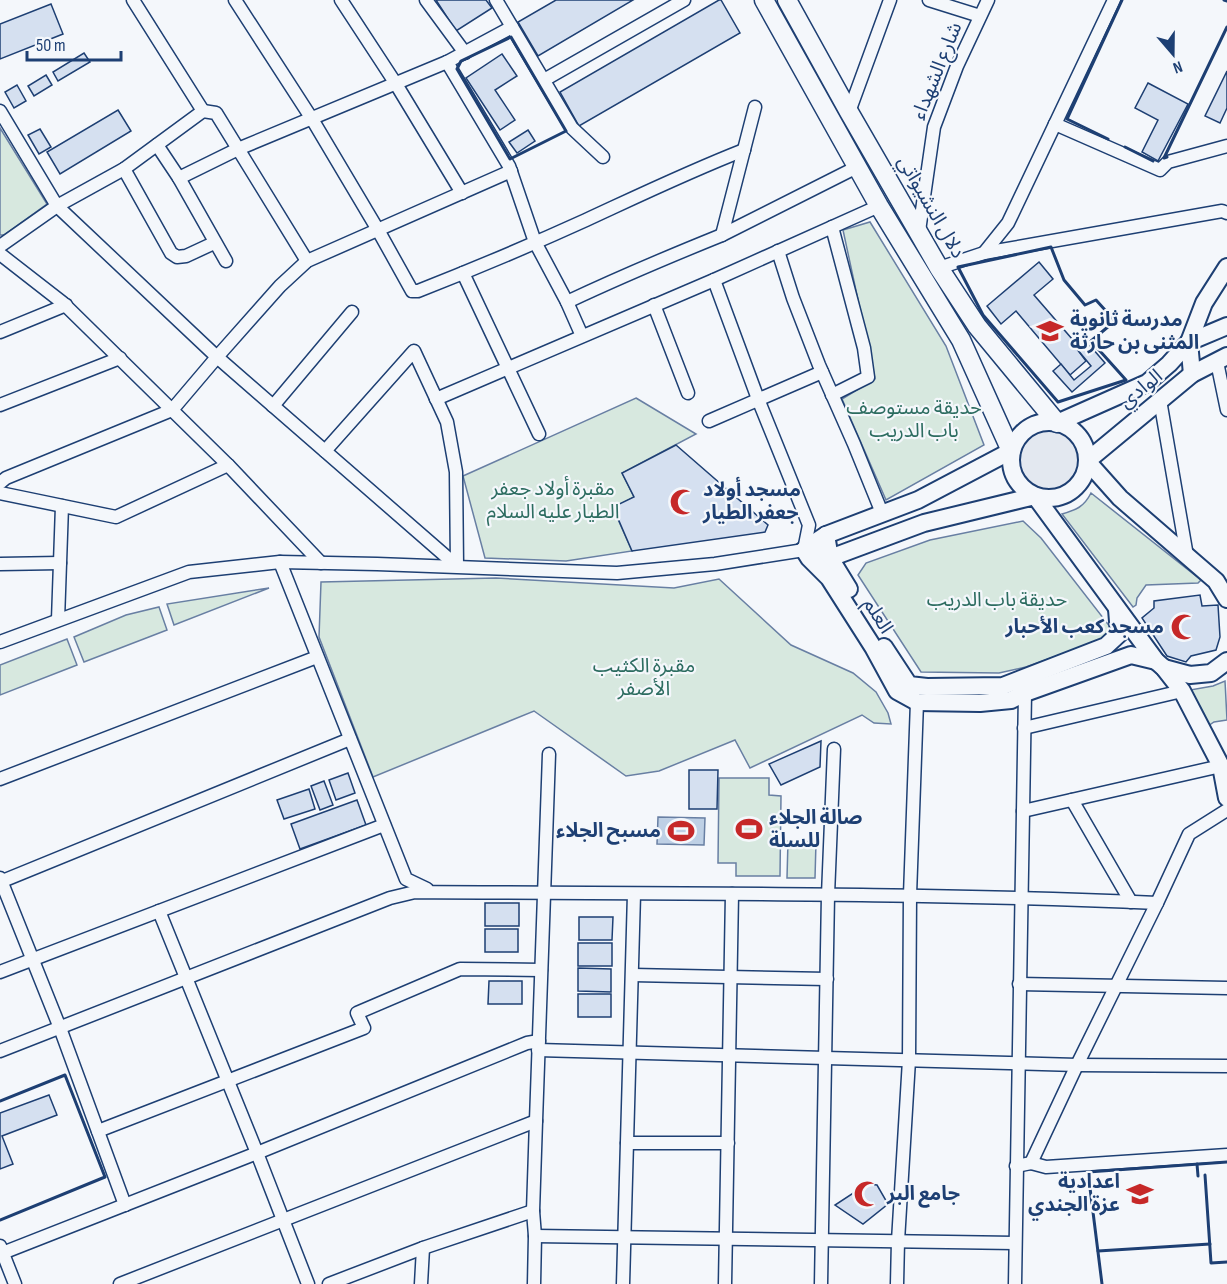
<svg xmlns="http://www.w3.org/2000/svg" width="1227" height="1284" viewBox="0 0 1227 1284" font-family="'Sofia Sans Condensed','Noto Sans Arabic',sans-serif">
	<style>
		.green { fill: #d7e8df; stroke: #687fa3; stroke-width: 1.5 }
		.parking { fill: #e3e8f0; stroke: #687fa3; stroke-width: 1.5 }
		.water { fill: #bed0e5; stroke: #687fa3; stroke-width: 1.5 }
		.building { fill: #d5e0f0; stroke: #1d3f73; stroke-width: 1.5 }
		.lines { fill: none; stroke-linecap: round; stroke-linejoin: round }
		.street-casing { stroke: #1d3f73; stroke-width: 15 }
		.secondary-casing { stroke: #1d3f73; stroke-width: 20 }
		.primary-casing { stroke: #1d3f73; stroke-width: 21 }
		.street { stroke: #f4f7fb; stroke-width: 12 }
		.secondary { stroke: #f4f7fb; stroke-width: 16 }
		.primary { stroke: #f4f7fb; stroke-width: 18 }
		.wall { stroke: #1d3f73; stroke-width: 3 }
		.labels { text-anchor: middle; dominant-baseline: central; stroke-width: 4.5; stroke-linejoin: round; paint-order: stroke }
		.street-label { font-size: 20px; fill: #1d3f73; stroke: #f4f7fb }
		.poi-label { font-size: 20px; font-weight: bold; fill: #1d3f73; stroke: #f4f7fb; text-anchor: start }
		.park-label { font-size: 20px; fill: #2c6c60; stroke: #f4f7fb }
	</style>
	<rect width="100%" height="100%" fill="#f4f7fb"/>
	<g class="green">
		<polygon points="0,128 47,204 4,235 0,235"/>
		<polygon points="870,222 946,346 984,445 886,500 842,399 875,379 843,230"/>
		<polygon points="636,398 696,434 622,473 634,497 613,508 632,551 566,561 485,558 463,476"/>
		<path d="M 1091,493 L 1201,580 L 1198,583 L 1146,585 L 1137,598 L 1136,605 L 1133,607 L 1062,514 C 1076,510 1084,507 1091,493 Z"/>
		<polygon points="1023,521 1041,538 1111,628 1107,638 1026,667 999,673 921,672 858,575 866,563 930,540"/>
		<polygon points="496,578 674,588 719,579 791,645 853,673 876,692 888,713 891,724 874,723 862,715 750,768 735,740 659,771 626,776 534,711 373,777 319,637 321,582"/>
		<polygon points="269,588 174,625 167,604"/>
		<polygon points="159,607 167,630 84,662 74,637 126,615"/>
		<polygon points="67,639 77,665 0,695 0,665"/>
		<polygon points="1225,681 1227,720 1214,722 1208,726 1190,690 1213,686"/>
		<polygon points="719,778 769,778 769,795 781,796 780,876 736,876 736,863 718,863"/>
		<polygon points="788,841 816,842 815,878 787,878"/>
	</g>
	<circle class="parking" cx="1049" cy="460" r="38"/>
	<polygon class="water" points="658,817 705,818 704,845 657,844"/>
	<g class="building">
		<polygon points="436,0 486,0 492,8 456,31"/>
		<polygon points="556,0 633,0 538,56 518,22"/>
		<polygon points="719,0 721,0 740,33 579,126 560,92"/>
		<polygon points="51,4 63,34 0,59 0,24"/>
		<polygon points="84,53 90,62 58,81 53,72"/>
		<polygon points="502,54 517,76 495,90 515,120 500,130 466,78"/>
		<polygon points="1227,71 1227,108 1220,123 1205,116"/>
		<polygon points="46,75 52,85 34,96 28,86"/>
		<polygon points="1148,83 1188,104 1158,161 1142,152 1158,120 1135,108"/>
		<polygon points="17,85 26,101 14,108 5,92"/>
		<polygon points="118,110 131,131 60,174 47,152"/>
		<polygon points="40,129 51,147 39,154 28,135"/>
		<polygon points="528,130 535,141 517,153 509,142"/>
		<polygon points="1039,262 1053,279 1034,295 1079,347 1077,349 1086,361 1070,375 1016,311 1001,324 987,306"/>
		<polygon points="1086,341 1105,363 1072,392 1053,371 1061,364 1074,380 1091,366 1077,349"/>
		<polygon points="676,445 768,525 765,532 632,551 613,507 634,497 622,473"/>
		<polygon points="1200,595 1202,606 1218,605 1220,637 1216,650 1191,656 1186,662 1167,656 1142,618 1154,608 1154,601"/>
		<polygon points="821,741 820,767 781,785 769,764"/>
		<polygon points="689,770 718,770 717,809 689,809"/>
		<polygon points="348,773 355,793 336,800 329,780"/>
		<polygon points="324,781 333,805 320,810 311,786"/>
		<polygon points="309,789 315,809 284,819 277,800"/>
		<polygon points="357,800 366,825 300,849 291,824"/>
		<rect x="485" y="903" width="34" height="23"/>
		<polygon points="579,917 613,917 612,940 579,940"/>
		<rect x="485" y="929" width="33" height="23"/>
		<rect x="578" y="943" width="34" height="23"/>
		<polygon points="578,968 611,969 611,992 578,991"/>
		<polygon points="489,981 522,981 522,1004 488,1004"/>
		<rect x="578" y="994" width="33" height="23"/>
		<polygon points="49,1095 57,1115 2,1136 13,1164 0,1169 0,1113"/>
		<polygon points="867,1184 877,1185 888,1204 863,1224 835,1205"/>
	</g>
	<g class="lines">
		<g class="street-casing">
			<g id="street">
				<polyline points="133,0 203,111"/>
				<path d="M 235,0 L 312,119 L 378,230 L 412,291 L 418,291 C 474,269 531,245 586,220 C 638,196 690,171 744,150"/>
				<polyline points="341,0 396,84 462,193"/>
				<polyline points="426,0 465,53"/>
				<polyline points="496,0 572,128 603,157"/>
				<polyline points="929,0 980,16"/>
				<polyline points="447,62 509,166 535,242 567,302 582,336"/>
				<polyline points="544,80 684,0"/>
				<polyline points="755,107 722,235 857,167"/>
				<polyline points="0,111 57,206 217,357 457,566"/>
				<polyline points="849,112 890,0"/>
				<polyline points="1055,124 1160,170 1168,162 1227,146"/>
				<polyline points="157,145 179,178 226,261"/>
				<polyline points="124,169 171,253 177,257 186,256 214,243"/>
				<polyline points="179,178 238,149 447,62 512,27"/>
				<polyline points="832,227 864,348 868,377 832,395"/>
				<polyline points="919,231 934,127 957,66 988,0"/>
				<polyline points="0,246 57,206 124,169 203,111 216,113 307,261"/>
				<polyline points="778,251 793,298 819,365 854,444 882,513"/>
				<polyline points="984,253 1008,223 1114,0"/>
				<polyline points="0,254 63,303 228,465 321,563"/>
				<polyline points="939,268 984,253 1222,211 1227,213"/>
				<polyline points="463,273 539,434"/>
				<path d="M 567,302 C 618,278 670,256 722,235"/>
				<polyline points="654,305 688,393"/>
				<polyline points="0,332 66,305"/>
				<polyline points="1217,362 1227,410"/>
				<polyline points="436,399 714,280 879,206"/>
				<polyline points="1160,400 1187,556"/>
				<polyline points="0,405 120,358"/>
				<polyline points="273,406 352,312"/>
				<polyline points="709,421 822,372"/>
				<polyline points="325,451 414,351 447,422 456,472 457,566"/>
				<polyline points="0,483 6,478 172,410 217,357 280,286 307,261 511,171"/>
				<polyline points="0,493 116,517 228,465"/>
				<polyline points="280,562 406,879 427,889"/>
				<polyline points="0,564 60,563"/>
				<polyline points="58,620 62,506"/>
				<polyline points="0,642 189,572 280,562 377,564 617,573 715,564 804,550 809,525 758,399 714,280"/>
				<polyline points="1024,728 1182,691"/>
				<polyline points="0,779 317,657"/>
				<polyline points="1072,800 1131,902"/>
				<polyline points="1023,811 1221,766"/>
				<polyline points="0,878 60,1028 125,1205"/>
				<polyline points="0,882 350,739"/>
				<polyline points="159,911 257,1153 308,1284"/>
				<polyline points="0,972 384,825"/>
				<polyline points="633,975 827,979"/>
				<polyline points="1019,984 1227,988"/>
				<polyline points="538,1050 1077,1065 1227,1066"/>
				<path d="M 0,1051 L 390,898 L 415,892 C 662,894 910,892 1157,903"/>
				<polyline points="98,1131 364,1028 357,1013 460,969 541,970"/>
				<polyline points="627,1143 728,1143"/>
				<polyline points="1031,1163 1046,1167 1227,1155"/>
				<polyline points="1016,1166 1031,1163 1077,1065 1157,903 1189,834 1227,810"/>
				<polyline points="535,1236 1015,1243"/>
				<polyline points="0,1246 15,1284"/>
				<polyline points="0,1254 257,1153 527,1043 539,1041"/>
				<polyline points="120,1284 536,1121"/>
				<polyline points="329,1284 423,1248 533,1211"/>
				<polyline points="421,1284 423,1248"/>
				<polyline points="534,1284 535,1236 533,1211 536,1121 549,754"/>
				<polyline points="623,1284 634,894"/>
				<polyline points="725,1284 732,894"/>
				<polyline points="821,1284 828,895 834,749"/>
				<polyline points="897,1284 898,1241 909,1060 910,895 917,702"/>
				<polyline points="1015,1284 1025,693"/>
			</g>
		</g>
		<g class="secondary-casing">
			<g id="secondary">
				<polyline points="1227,356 1192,374 1087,461 1120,498 1216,581 1227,599"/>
				<polyline points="1192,374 1189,342 1227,326"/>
				<circle cx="1049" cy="460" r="38"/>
				<polyline points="1057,423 1147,383 1169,364 1189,342 1204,303 1227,267"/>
				<polyline points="826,535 830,558 849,589"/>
				<polyline points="817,541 826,535 918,500 1011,451"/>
				<polyline points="804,550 830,558 924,523 1035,496 1156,661 1164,668 1182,691 1221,766 1227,798"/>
				<polyline points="804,550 809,558 829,578 873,647 897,691 917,702 980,703 1011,700 1025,693 1131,655 1156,661"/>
				<polyline points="884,647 909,685 927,687 1003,686 1106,646 1119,634 1117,609"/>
				<polyline points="1164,668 1190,675 1211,673 1227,661"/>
			</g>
		</g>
		<g class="primary-casing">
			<g id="primary">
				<polyline points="764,0 879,206 961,340 1011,451"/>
				<polyline points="787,0 849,112 939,268 977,326 1057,423"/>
			</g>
		</g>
		<use href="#street" class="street"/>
		<use href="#secondary" class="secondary"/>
		<use href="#primary" class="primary"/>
		<g class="wall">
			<polyline points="1224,0 1227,1"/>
			<polygon points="511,37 566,131 510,159 457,69 461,61"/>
			<polyline points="1108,139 1067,119 1122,0"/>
			<polyline points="1125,147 1153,161"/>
			<polyline points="1167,157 1164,158 1227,27"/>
			<polygon points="1051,247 1064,280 1085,305 1096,300 1115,321 1091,341 1126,380 1058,402 983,315 958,267"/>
			<polyline points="0,1101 65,1075 105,1177 0,1220"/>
			<polyline points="1197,1164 1198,1176"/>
			<polyline points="1205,1175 1211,1263 1227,1262"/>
			<polyline points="1098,1251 1210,1244"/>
			<polyline points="1102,1284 1088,1172 1227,1162"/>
		</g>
	</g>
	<defs>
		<g id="school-bare" transform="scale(2.07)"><path d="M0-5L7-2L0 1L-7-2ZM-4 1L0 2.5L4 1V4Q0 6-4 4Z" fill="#c62828" stroke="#f4f7fb" stroke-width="2.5" paint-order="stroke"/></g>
		<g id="mosque-bare" transform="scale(2.07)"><path d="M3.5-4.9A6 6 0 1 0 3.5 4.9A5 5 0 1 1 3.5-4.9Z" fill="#c62828" stroke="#f4f7fb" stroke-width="2.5" paint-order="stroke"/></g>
		<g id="stadium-bare" transform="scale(2.07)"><path d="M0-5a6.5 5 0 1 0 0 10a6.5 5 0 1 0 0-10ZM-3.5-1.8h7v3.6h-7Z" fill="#c62828" stroke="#f4f7fb" stroke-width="2.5" paint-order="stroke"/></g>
	</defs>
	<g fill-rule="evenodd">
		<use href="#school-bare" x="1050" y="331"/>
		<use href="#mosque-bare" x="683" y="502"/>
		<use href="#mosque-bare" x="1184" y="627"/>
		<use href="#stadium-bare" x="749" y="829"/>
		<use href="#stadium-bare" x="681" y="831"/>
		<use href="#mosque-bare" x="867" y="1194"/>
		<use href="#school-bare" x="1140" y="1194"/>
	</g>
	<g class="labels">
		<g class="street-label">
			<text transform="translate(937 71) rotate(-68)">شارع الشهداء</text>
			<text transform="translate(931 207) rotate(60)">دلال النشيواتي</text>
			<text transform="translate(1141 389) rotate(-39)">الوادي</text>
			<text transform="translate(878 616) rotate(58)">العلم</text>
		</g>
		<g class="poi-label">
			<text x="1070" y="320">مدرسة ثانوية<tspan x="1070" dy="23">المثنى بن حارثة</tspan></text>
			<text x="703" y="490">مسجد أولاد<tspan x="703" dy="23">جعفر الطيار</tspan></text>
			<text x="1164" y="627" text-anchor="end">مسجد كعب الأحبار</text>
			<text x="769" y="818">صالة الجلاء<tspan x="769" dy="23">للسلة</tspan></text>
			<text x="661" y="831" text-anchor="end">مسبح الجلاء</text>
			<text x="1120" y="1182" text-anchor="end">اعدادية<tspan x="1120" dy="23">عزة الجندي</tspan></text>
			<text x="887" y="1194">جامع البر</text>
		</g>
		<g class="park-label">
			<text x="914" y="408">حديقة مستوصف<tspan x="914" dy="23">باب الدريب</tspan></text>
			<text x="553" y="489">مقبرة أولاد جعفر<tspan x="553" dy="23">الطيار عليه السلام</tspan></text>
			<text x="997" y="600">حديقة باب الدريب</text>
			<text x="644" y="666">مقبرة الكثيب<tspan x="644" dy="23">الأصفر</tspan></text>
		</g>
	</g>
	<g transform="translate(1173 54) rotate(160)" stroke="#f4f7fb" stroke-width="4.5" paint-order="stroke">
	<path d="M0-4.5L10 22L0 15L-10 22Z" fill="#1d3f73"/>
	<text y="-9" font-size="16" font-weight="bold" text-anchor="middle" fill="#1d3f73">N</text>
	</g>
	<path d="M27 51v9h94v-9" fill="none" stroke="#1d3f73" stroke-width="3"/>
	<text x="36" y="51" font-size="18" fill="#1d3f73" stroke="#f4f7fb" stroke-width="4.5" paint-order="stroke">50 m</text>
</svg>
